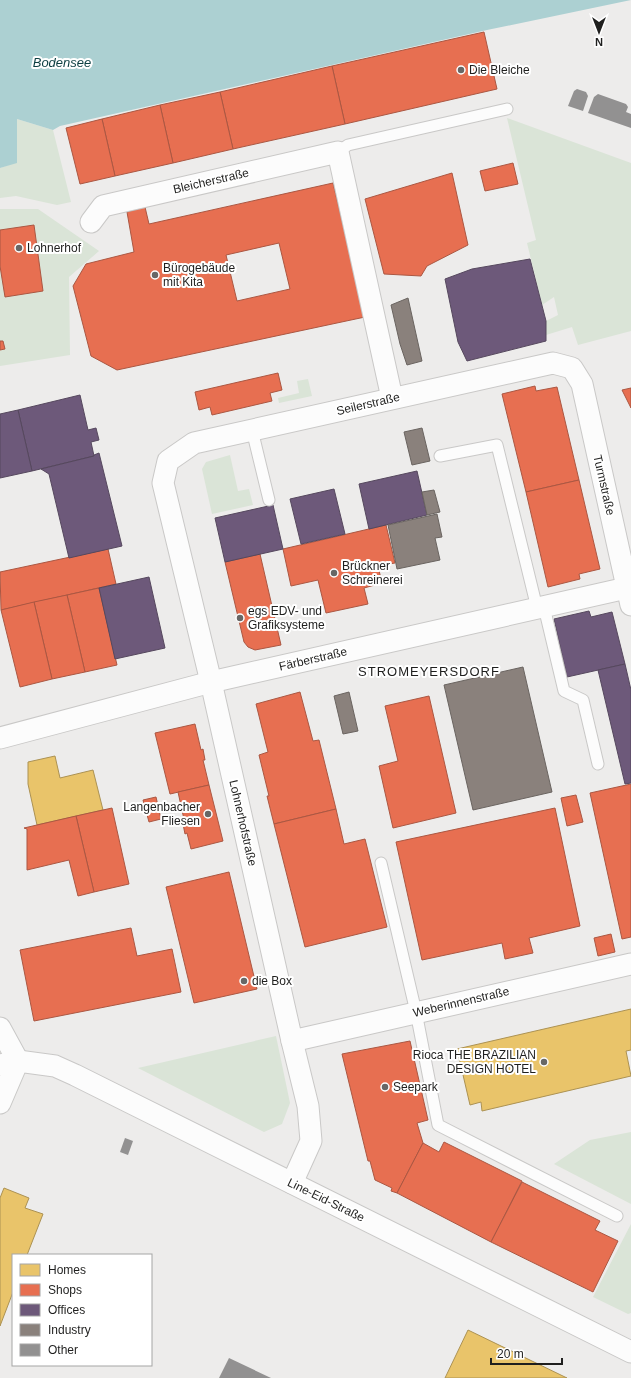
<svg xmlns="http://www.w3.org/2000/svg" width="631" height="1378" viewBox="0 0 631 1378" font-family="Helvetica,sans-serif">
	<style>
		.green { fill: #dae4d7 }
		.water { fill: #acd0d2 }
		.homes { fill: #e9c46a; stroke: #ac9253 }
		.shops { fill: #e76f51; stroke: #ab5742; fill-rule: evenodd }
		.offices { fill: #6d597a; stroke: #56485e }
		.industry { fill: #8a817c; stroke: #6a6460 }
		.building { fill: #929191 }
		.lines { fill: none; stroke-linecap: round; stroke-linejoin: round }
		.service-casing { stroke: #c9c8c7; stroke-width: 13 }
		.minor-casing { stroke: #c9c8c7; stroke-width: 23 }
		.service { stroke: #fcfcfc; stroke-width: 11 }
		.minor { stroke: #fcfcfc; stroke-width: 21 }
		.poi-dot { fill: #676766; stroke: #fff; stroke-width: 1.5 }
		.labels { text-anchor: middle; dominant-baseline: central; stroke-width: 4; stroke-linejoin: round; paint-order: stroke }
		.poi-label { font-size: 12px; fill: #1f1f1e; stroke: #fff; text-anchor: start }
		.street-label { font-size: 12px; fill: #1f1f1e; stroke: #fff }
		.water-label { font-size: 13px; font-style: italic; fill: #0c3e41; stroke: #fff }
		.neighbourhood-label { font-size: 13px; letter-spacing: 1px; fill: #1f1f1e; stroke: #fff }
	</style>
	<rect width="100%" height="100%" fill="#edeceb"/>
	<g class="green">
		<polygon points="507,118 631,163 631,331 578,345 572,327 546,335 546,321 558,315 554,297 542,305 527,243 536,240"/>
		<polygon points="17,119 53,130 71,202 57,205 16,196 0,198 0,168 17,162"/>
		<polygon points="0,209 38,209 99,251 69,277 70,355 0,366"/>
		<polygon points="308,379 312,396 279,403 278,398 299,393 297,381"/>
		<polygon points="230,455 238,491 249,489 253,505 212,514 202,469 206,462"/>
		<polygon points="276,1036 290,1103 282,1124 264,1132 138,1068"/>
		<polygon points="631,1132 631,1204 554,1164 590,1140"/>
		<polygon points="631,1224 631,1313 628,1314 593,1297"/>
	</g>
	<polygon class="water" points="0,0 631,0 487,30 60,126 53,130 17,119 17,163 0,168"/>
	<g class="homes">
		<polygon points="55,756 60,778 93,770 103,810 37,825 28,784 28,762"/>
		<polygon points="631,1009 631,1050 626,1051 631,1076 482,1111 481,1102 470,1105 457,1049"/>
		<polygon points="4,1188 29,1198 25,1208 43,1214 27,1255 13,1255 13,1292 0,1326 0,1198"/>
		<polygon points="468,1330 567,1378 445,1378"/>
	</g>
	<g class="shops">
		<polygon points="484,32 497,89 345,124 332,66"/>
		<polygon points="332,66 345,124 233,149 220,92"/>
		<polygon points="220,92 233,149 173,163 160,105"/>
		<polygon points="160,105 173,163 115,176 102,119"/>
		<polygon points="102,119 115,176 80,184 66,128"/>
		<polygon points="513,163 518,184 485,191 480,171"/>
		<polygon points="452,173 468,245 427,266 421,276 384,274 365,199"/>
		<path d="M 333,183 L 365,317 L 117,370 L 91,356 L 73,286 L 86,264 L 134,252 L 127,212 L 145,207 L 149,224 ZM 279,243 L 290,289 L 237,301 L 226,255 Z"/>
		<polygon points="34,225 43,291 5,297 0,266 0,230"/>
		<polygon points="0,341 3,341 5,349 0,350"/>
		<polygon points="278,373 282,390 270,393 272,401 212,415 210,407 199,410 195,392"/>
		<polygon points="535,386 536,391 557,387 579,480 526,492 502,394"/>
		<polygon points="631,388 631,408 622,390"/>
		<polygon points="579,480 600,569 579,574 580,579 548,587 526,492"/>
		<polygon points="386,525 395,563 378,566 382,583 364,588 368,604 326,613 318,580 291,586 283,549"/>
		<polygon points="108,549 116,584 1,610 0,572"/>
		<polygon points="260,554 281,645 255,650 248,647 244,642 225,562"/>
		<polygon points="99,588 117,665 85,672 67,595"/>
		<polygon points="67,595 85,672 52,679 34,602"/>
		<polygon points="34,602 52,679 20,687 1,610"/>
		<polygon points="300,692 313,741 319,740 336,809 274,824 267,796 269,796 259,755 268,752 256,704"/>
		<polygon points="429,696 456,813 393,828 379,766 398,761 385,706"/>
		<polygon points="195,724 201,750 203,749 205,760 203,760 209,785 170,794 155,733"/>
		<polygon points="631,784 631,937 622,939 590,793"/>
		<polygon points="209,785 223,841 191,849 187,833 185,834 183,824 185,824 178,792"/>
		<polygon points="576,795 583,822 567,826 561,798"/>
		<polygon points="156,797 161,819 149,822 143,800"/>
		<polygon points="112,808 129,884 94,892 76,816"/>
		<polygon points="555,808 580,926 529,938 533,953 505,959 502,943 422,960 396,842"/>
		<polygon points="336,809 344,844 365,839 387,927 305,947 274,824"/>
		<polygon points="76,816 94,892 78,896 69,860 27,870 27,829 24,828"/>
		<polygon points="229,872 257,989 194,1003 166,887"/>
		<polygon points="131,928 137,956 172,949 181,992 34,1021 20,950"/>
		<polygon points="611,934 615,952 598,956 594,938"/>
		<polygon points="410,1041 428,1120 417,1123 423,1143 397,1193 391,1191 392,1188 375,1180 370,1161 368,1161 342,1054"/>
		<polygon points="444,1142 522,1181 491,1242 397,1193 423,1143 439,1152"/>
		<polygon points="522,1182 600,1221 595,1230 618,1241 593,1292 491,1242"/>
	</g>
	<g class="offices">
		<polygon points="530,259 546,321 546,341 467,361 458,342 445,279 472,269"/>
		<polygon points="80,395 88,430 96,428 99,440 91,442 94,456 32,471 18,410"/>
		<polygon points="18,410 32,471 0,478 0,414"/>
		<polygon points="99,453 122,546 69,558 49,474 41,469 94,456 94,455"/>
		<polygon points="417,471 427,515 369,529 359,484"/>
		<polygon points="334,489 345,534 301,544 290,499"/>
		<polygon points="273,505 283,549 225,562 215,518"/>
		<polygon points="149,577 165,648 115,659 99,588"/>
		<polygon points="589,611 591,617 612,612 625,664 567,677 554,619"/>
		<polygon points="625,664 631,690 631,783 625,784 598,670"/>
	</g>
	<g class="industry">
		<polygon points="408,298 422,361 407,365 400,344 391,305"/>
		<polygon points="422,428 430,461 412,465 404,432"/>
		<polygon points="434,490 440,512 427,515 422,492"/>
		<polygon points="437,514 442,537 435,538 440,560 397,569 388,525"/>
		<polygon points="523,667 552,792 473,810 444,685"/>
		<polygon points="349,692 358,731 343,734 334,696"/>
	</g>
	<g class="building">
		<polygon points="577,89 586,92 588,96 583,111 568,106 574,91"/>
		<polygon points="598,94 626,104 628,107 626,112 631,114 631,128 588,113 594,97"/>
		<polygon points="125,1138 133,1141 128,1155 120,1152"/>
		<polygon points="229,1358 271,1378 219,1378"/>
	</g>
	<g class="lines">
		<g class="service-casing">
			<g id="service">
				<polyline points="338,152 348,145 507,109"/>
				<polyline points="252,430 269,500"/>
				<polyline points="440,456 497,445 537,608"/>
				<polyline points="544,607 564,691 583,700 598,764"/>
				<polyline points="381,863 416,1012 438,1125 617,1216"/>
			</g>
		</g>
		<g class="minor-casing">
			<g id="minor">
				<polyline points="91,222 103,206 338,152 392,398"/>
				<polyline points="0,738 211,682 631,587"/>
				<polyline points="0,1028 18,1061"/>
				<polyline points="292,1041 631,964"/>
				<polyline points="0,1065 18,1061 55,1066 75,1075 631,1352"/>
				<polyline points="0,1103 18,1061"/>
				<polyline points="292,1183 311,1141 308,1106 292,1041 211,682 163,483 168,461 194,443 553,363 572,368 582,384 631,605"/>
			</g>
		</g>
		<use href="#service" class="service"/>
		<use href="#minor" class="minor"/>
	</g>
	<g class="poi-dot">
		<circle cx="461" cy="70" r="4"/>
		<circle cx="19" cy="248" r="4"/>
		<circle cx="155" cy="275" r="4"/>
		<circle cx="334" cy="573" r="4"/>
		<circle cx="240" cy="618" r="4"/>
		<circle cx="208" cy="814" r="4"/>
		<circle cx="244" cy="981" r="4"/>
		<circle cx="544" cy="1062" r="4"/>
		<circle cx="385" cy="1087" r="4"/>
	</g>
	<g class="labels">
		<g class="poi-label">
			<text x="469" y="70">Die Bleiche</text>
			<text x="27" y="248">Lohnerhof</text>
			<text x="163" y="268">Bürogebäude<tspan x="163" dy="14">mit Kita</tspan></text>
			<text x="342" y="566">Brückner<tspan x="342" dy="14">Schreinerei</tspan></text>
			<text x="248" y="611">egs EDV- und<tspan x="248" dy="14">Grafiksysteme</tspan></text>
			<text x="200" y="807" text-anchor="end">Langenbacher<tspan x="200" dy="14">Fliesen</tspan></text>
			<text x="252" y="981">die Box</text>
			<text x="536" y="1055" text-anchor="end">Rioca THE BRAZILIAN<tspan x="536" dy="14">DESIGN HOTEL</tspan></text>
			<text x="393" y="1087">Seepark</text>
		</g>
		<g class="street-label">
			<text transform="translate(211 181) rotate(-13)">Bleicherstraße</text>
			<text transform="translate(368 404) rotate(-13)">Seilerstraße</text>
			<text transform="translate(604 485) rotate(77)">Turmstraße</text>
			<text transform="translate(313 659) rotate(-13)">Färberstraße</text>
			<text transform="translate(243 823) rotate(77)">Lohnerhofstraße</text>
			<text transform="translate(461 1002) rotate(-13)">Weberinnenstraße</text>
			<text transform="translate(326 1200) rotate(26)">Line-Eid-Straße</text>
		</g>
		<g class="water-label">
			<text x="62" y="62">Bodensee</text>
		</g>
		<g class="neighbourhood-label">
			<text x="429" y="671">STROMEYERSDORF</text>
		</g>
	</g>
	<rect x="12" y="1254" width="140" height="112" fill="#ffffff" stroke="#a5a5a5"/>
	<rect x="20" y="1264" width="20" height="12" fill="#e9c46a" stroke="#a5a5a5"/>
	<text x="48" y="1274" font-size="12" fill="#1f1f1e">Homes</text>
	<rect x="20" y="1284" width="20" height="12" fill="#e76f51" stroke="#a5a5a5"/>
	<text x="48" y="1294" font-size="12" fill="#1f1f1e">Shops</text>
	<rect x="20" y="1304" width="20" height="12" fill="#6d597a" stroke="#a5a5a5"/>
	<text x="48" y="1314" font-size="12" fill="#1f1f1e">Offices</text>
	<rect x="20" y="1324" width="20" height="12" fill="#8a817c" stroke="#a5a5a5"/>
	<text x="48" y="1334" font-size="12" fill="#1f1f1e">Industry</text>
	<rect x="20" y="1344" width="20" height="12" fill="#929191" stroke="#a5a5a5"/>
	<text x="48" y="1354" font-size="12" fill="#1f1f1e">Other</text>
	<g transform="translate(599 32) rotate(180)" stroke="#ffffff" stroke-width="3" paint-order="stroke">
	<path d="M0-3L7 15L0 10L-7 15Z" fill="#1f1f1e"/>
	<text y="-6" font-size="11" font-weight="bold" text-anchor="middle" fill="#1f1f1e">N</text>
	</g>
	<path d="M491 1358v6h71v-6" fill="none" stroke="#1f1f1e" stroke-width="2"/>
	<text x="497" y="1358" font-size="12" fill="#1f1f1e" stroke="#ffffff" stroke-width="3" paint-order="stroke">20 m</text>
</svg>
